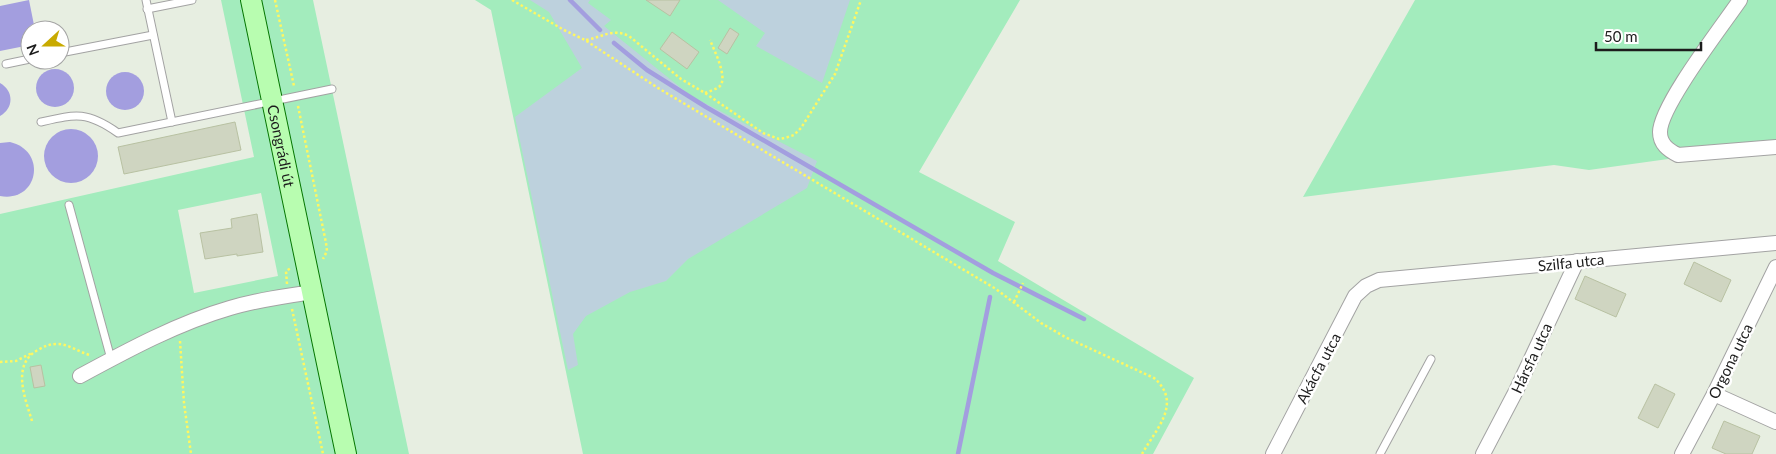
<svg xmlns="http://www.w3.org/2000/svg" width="1776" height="454" viewBox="0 0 1776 454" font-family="Lato,sans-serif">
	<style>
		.grass { fill: #a3ecbd; fill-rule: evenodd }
		.wetland { fill: #bdd1dd }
		.water { fill: #a39edf }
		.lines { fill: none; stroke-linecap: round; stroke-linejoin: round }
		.stream { stroke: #a39edf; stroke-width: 4.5 }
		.building { fill: #cfd5c1; stroke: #b8c1a2 }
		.lane-casing { stroke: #a3a3a3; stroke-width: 9 }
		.street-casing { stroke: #a3a3a3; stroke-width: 16 }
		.secondary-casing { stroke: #057600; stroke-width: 22 }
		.path { stroke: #fff761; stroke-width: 2.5; stroke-dasharray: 2.5 2.5; stroke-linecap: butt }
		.lane { stroke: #fff; stroke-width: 7 }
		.street { stroke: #fff; stroke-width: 14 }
		.secondary { stroke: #b8fdb0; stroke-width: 20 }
		.labels { text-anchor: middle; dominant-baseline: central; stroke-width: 5; stroke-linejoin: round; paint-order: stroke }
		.street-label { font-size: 15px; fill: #1c1c1c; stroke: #fff }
	</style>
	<rect width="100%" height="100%" fill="#e7eee1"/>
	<g class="grass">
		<path d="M 221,0 L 313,0 L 409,454 L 0,454 L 0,214 L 254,157 ZM 261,193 L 278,276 L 194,293 L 178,210 Z"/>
		<polygon points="475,0 1020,0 919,172 1015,222 998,261 1194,378 1153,454 583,454 491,10"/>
		<polygon points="1415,0 1776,0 1776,144 1589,170 1554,165 1303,197"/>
	</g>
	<g class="wetland">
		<polygon points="530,0 590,0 588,3 611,20 604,26 691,96 817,161 807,188 688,259 666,281 630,292 586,316 573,334 578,365 568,370 515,117 582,68 549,12"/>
		<polygon points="718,0 850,0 822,83 756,46 765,33"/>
	</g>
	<g class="water">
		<polygon points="29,0 35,30 30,30 30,45 0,51 0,6"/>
		<circle cx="55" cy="88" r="19"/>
		<circle cx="125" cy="91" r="19"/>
		<path d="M 0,83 C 14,91 14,108 0,116 Z"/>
		<circle cx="71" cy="156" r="27"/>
		<path d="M 10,142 C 48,151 38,203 0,196 L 0,143 Z"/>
	</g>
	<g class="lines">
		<g class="stream">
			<polyline points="570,0 600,30"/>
			<polyline points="614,43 647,70 706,107 993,273 1084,319"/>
			<polyline points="958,454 990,297"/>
		</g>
	</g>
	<g class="building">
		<polygon points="646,0 680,0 670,16"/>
		<polygon points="730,28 739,34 727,54 718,48"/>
		<polygon points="672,32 699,52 687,69 660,49"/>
		<polygon points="235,122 241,150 124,174 118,147"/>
		<polygon points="257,214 263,252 237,256 237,254 205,259 200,233 232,228 231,219"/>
		<polygon points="1694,262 1731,280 1721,302 1684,284"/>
		<polygon points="1585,276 1626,294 1616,317 1575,299"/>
		<polygon points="41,365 45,386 34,388 30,367"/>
		<polygon points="1655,384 1675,394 1658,428 1638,418"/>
		<polygon points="1724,421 1760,436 1752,454 1726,454 1712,448"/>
	</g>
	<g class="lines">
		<g class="lane-casing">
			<g id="lane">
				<polyline points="146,0 172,122"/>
				<polyline points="147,9 192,0"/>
				<polyline points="60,53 153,35"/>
				<polyline points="6,64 30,59"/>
				<path d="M 41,122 C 76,114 87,111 118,133 L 332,89"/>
				<polyline points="69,205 111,359"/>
				<polyline points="1380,454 1431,359"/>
			</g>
		</g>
		<g class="street-casing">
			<g id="street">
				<path d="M 1740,0 C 1723,25 1660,106 1660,132 C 1660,144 1668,150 1678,155 L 1776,147"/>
				<path d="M 80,376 C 128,350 178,323 230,308 C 257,300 285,296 313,292"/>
				<polyline points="1714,394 1776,422"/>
				<polyline points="1273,454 1355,296 1366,286 1379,280 1776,243"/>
				<polyline points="1483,454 1516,391 1577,261"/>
				<polyline points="1682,454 1714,394 1776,267"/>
			</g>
		</g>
		<g class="secondary-casing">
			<g id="secondary">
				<path id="s1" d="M 251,0 L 346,454"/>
			</g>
		</g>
		<g class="path">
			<polyline points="275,0 294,86"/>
			<path d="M 512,0 L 564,30 L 585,40 L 658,88 L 996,289 L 1041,323 L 1065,337 L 1154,378 C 1183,403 1156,429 1142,454"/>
			<path d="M 586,40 C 603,37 612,28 629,36 L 681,79 L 705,93 L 763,133 L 779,139 L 785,138 L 794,135 L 801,128 L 835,74 L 861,0"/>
			<path d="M 705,93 C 710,91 717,89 720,86 C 728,77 714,50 710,40"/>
			<polyline points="298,106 326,243 327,251 323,259"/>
			<polyline points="287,284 286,271 291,268"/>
			<polyline points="1014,302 1023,283"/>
			<polyline points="292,309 323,454"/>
			<polyline points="180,341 184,403 191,454"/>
			<polyline points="0,362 16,361 32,353"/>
			<path d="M 32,421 C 25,398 11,364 38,350 C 44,346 50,344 57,344 C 69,344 78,352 90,355"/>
		</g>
		<use href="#lane" class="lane"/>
		<use href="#street" class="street"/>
		<use href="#secondary" class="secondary"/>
	</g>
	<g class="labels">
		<g class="street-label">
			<text stroke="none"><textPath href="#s1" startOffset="149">Csongrádi út</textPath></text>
			<text transform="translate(1571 262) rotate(-6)">Szilfa utca</text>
			<text transform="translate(1531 358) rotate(-65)">Hársfa utca</text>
			<text transform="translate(1730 361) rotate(-64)">Orgona utca</text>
			<text transform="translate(1318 368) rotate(-62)">Akácfa utca</text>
		</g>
	</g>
	<g transform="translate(45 45) rotate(249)"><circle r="24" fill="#ffffff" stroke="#a4a4a4"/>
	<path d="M0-4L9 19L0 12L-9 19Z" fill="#c8aa00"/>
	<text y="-8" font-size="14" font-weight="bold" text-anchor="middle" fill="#1c1c1c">N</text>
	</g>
	<path d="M1596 42v8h105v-8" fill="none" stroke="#1c1c1c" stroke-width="2.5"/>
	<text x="1604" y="42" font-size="15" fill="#1c1c1c" stroke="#ffffff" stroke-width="4" paint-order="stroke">50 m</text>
</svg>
